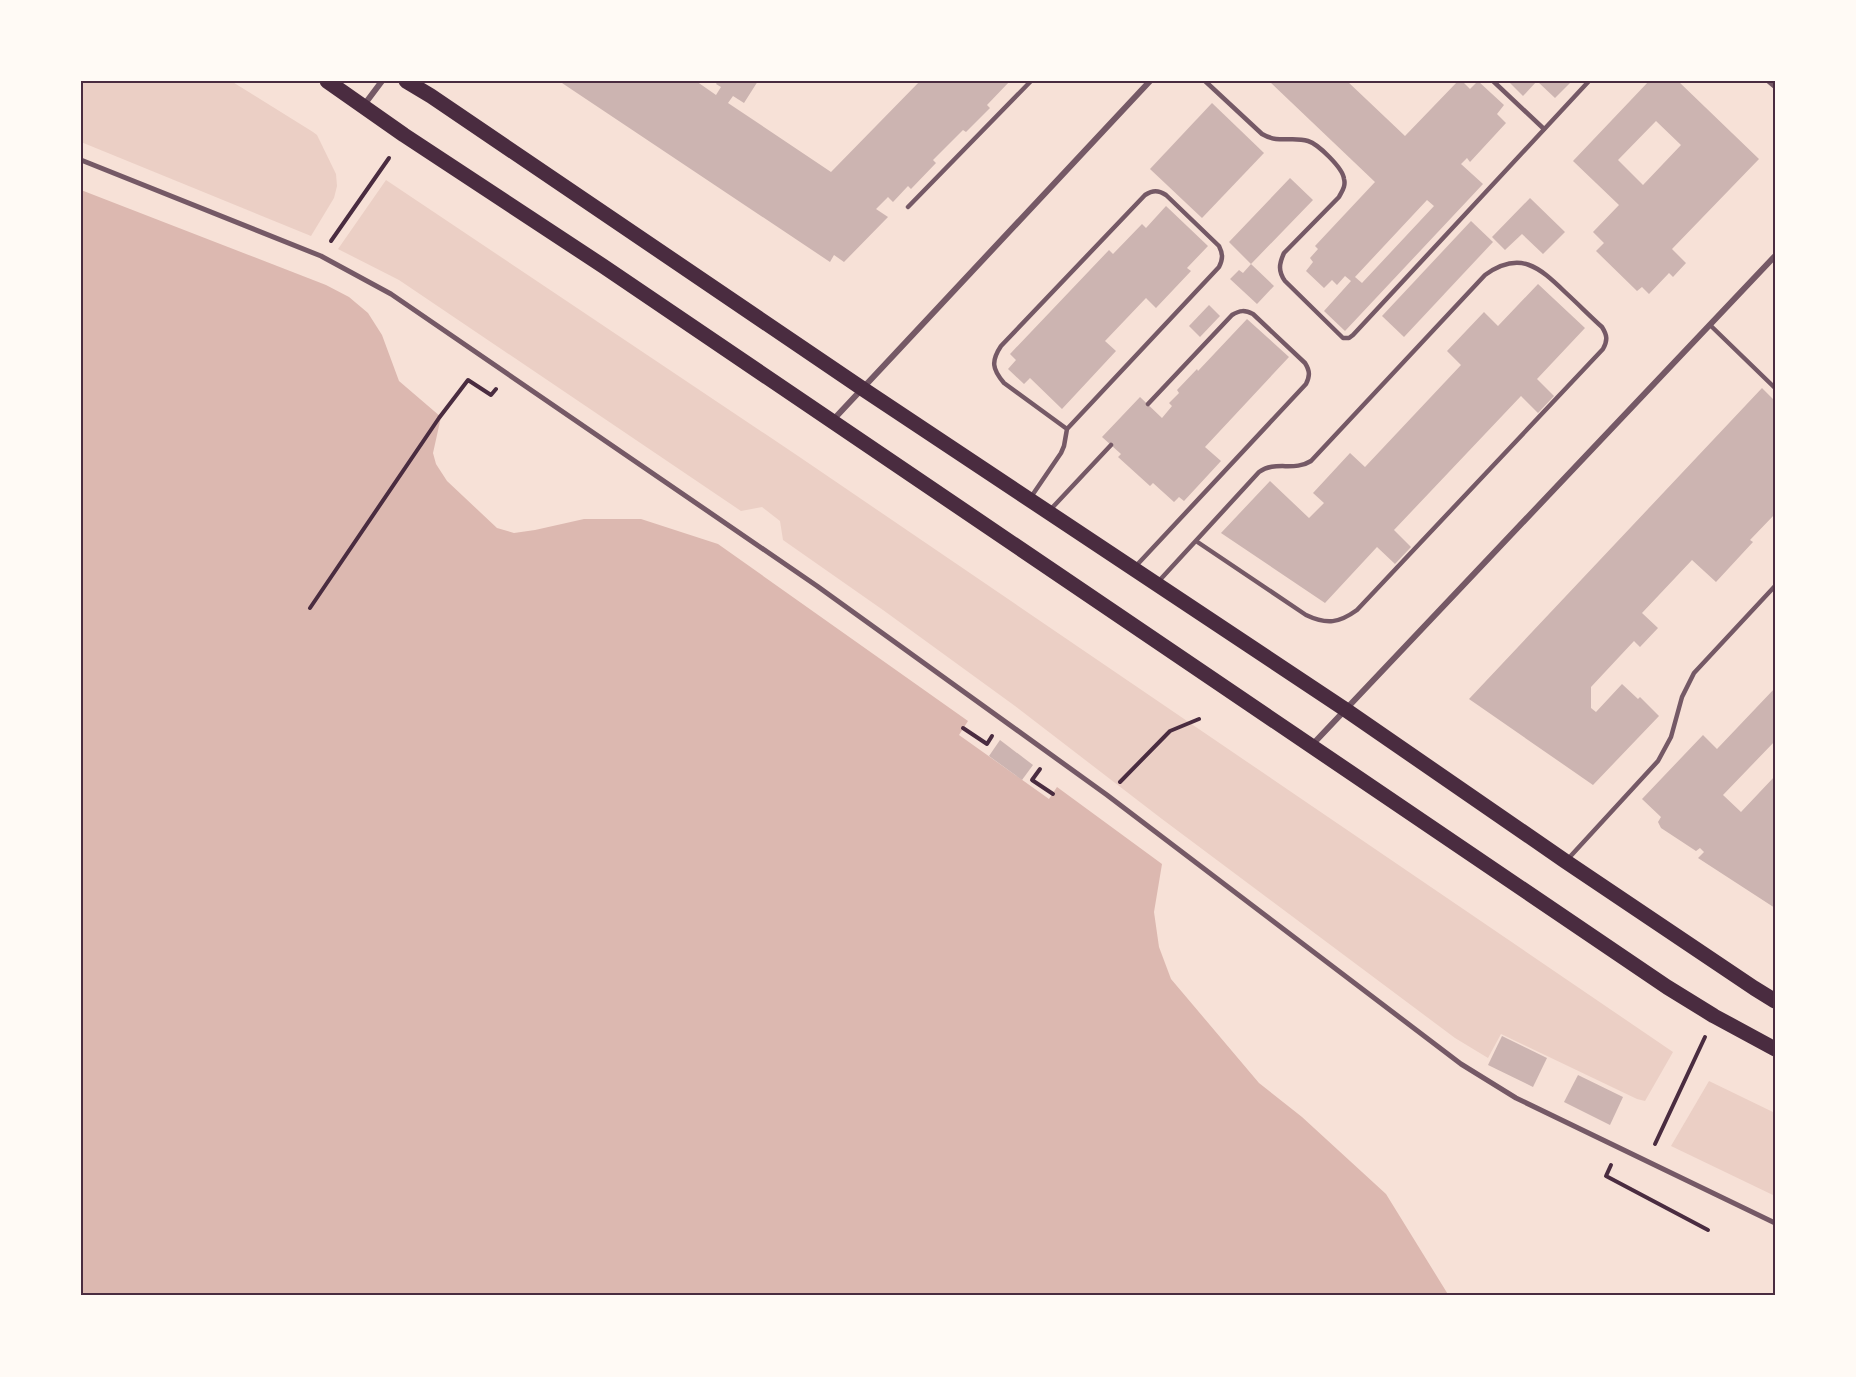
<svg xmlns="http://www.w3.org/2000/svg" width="1856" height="1377" viewBox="0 0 1856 1377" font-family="Signika,sans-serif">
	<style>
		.green { fill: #ebcfc5 }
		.water { fill: #dcb8b0 }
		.building { fill: #ccb4b1; fill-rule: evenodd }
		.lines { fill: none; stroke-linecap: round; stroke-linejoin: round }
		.path { stroke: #4a2c40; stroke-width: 4 }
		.service { stroke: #755966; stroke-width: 4.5 }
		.pedestrian { stroke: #755966; stroke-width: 5 }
		.minor { stroke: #755966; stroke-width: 6 }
		.primary { stroke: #4a2c40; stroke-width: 15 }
		.neatline { fill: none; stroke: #4a2c40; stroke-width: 2 }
	</style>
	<rect width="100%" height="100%" fill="#f7e1d7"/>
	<g class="green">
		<polygon points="81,81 231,81 313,132 317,135 336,174 337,186 334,198 311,236 81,142"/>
		<polygon points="386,180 801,458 1673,1052 1645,1101 1637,1099 1501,1034 1488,1058 1455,1038 1162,819 1015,706 883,610 783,540 780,521 762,507 741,511 399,280 338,249"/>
		<polygon points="1709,1081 1775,1113 1775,1196 1671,1146"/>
	</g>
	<polygon class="water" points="81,190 326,285 349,297 368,313 382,335 399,381 441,417 433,453 436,464 447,481 497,528 514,533 535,530 584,519 641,519 718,544 968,721 959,735 1049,799 1057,787 1162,864 1154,912 1159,947 1171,979 1259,1083 1302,1117 1386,1194 1449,1296 81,1296"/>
	<g class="building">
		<polygon points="559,81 696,81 716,95 721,87 716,84 718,81 758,81 744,103 733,96 728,103 831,172 920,81 1010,81 987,105 990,108 966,132 963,130 933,160 936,163 911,189 908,186 893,202 888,197 876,209 888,217 844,262 834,255 830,262"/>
		<path d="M 1271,81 L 1347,81 L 1405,136 L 1458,81 L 1462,81 L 1470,89 L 1478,81 L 1504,105 L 1497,114 L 1506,123 L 1470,162 L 1467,158 L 1461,164 L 1483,184 L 1345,331 L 1324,311 L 1351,281 L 1345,276 L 1337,285 L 1332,280 L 1324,288 L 1306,271 L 1313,262 L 1310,258 L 1318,249 L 1315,246 L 1375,182 L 1270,82 ZM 1427,200 L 1434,206 L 1362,283 L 1355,277 Z"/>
		<polygon points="1508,81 1537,81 1523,96"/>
		<polygon points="1537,81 1572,81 1555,98"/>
		<path d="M 1649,81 L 1678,81 L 1759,159 L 1672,249 L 1686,263 L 1673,277 L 1669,273 L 1649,294 L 1642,287 L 1637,291 L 1596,251 L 1604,243 L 1593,232 L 1619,205 L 1573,161 ZM 1656,121 L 1681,145 L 1643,185 L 1618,160 Z"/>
		<polygon points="1212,103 1264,153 1202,218 1150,169"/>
		<polygon points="1290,178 1313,200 1251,264 1274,286 1257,304 1230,279 1239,270 1243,273 1251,264 1229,242"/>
		<polygon points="1530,198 1565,232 1543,254 1522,234 1505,250 1492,237"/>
		<polygon points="1166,206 1208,246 1187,268 1191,271 1156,308 1146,298 1105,341 1116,351 1062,409 1030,378 1024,384 1008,369 1016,360 1010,354 1109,250 1113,254 1142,224 1146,228"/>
		<polygon points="1471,221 1493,242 1404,337 1382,316"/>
		<polygon points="1538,284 1585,328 1537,379 1554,396 1538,413 1521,396 1394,530 1411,547 1395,564 1377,547 1325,603 1221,533 1270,481 1309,518 1324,503 1313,493 1350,453 1365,467 1461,365 1447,351 1484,312 1498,326"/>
		<polygon points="1209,305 1220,316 1200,337 1189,326"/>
		<polygon points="1247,319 1289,357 1205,447 1221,461 1184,501 1179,497 1174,502 1153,483 1150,486 1118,457 1121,454 1102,437 1140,397 1162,418 1172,406 1169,403 1179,393 1177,390 1197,369 1198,371"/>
		<polygon points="1762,388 1775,401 1775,514 1750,540 1753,542 1716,582 1692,560 1642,613 1658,628 1640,647 1634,641 1591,687 1591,708 1596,712 1622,684 1638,699 1640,697 1659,716 1593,785 1469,699"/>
		<polygon points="1775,688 1775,741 1723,795 1741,812 1775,776 1775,908 1698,858 1704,852 1700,848 1696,851 1661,828 1658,822 1661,817 1642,799 1703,735 1717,749"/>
		<polygon points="1000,740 1033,765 1022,780 989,756"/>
		<polygon points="1502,1036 1547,1058 1533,1087 1488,1065"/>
		<polygon points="1578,1075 1623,1097 1610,1125 1564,1102"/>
	</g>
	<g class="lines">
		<g class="path">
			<polyline points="331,241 389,158"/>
			<polyline points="310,608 439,418 468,380 491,395 496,389"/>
			<polyline points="963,728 987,744 992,736"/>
			<polyline points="1040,769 1032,780 1053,794"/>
			<polyline points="1120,782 1170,731 1199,719"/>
			<polyline points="1655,1144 1705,1037"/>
			<polyline points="1611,1165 1606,1176 1708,1230"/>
		</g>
		<g class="service">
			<path d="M 1205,81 L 1262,134 C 1279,144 1292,136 1308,141 C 1318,144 1343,168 1344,179 C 1346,186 1342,191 1339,197 L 1284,253 C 1279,264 1278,271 1285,281 L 1343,338 L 1349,338 L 1353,335 L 1589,81"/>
			<polyline points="1493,81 1544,129"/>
			<polyline points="908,207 1031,81"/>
			<polyline points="1710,325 1775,388"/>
			<path d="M 1031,497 L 1061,453 L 1064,446 L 1067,429 L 1219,267 C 1223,259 1223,254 1219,246 L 1166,195 C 1158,190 1153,190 1145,195 L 1001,346 C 991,361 992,369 1004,383 L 1067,429"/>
			<polyline points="1051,509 1111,445"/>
			<path d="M 1135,567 L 1306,384 C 1310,376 1310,371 1305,363 L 1253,314 C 1245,310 1240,310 1232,315 L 1148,404"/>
			<path d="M 1158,582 L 1259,472 C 1275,460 1294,472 1311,461 L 1485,275 C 1520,250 1539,267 1565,292 C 1578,304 1590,316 1602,327 C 1607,335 1608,340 1603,349 L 1357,610 C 1339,623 1327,625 1306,615 L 1196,541"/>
			<polyline points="1567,860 1658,761 1671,737 1682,697 1694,673 1775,586"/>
		</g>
		<polyline class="pedestrian" points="81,160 321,256 391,294 817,586 1107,795 1461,1064 1516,1098 1775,1223"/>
		<g class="minor">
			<polyline points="1769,81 1775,86"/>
			<polyline points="364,105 382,81"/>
			<polyline points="833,420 1150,81"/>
			<polyline points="1312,745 1775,256"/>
		</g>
		<g class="primary">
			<polyline points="327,81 404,135 603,266 1667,987 1714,1016 1775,1049"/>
			<polyline points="406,81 431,96 863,389 1346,710 1565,861 1754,988 1775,1001"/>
		</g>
	</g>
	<rect width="1856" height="1377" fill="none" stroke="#fffaf5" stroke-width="165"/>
	<rect x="82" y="82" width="1692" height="1212" class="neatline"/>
</svg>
